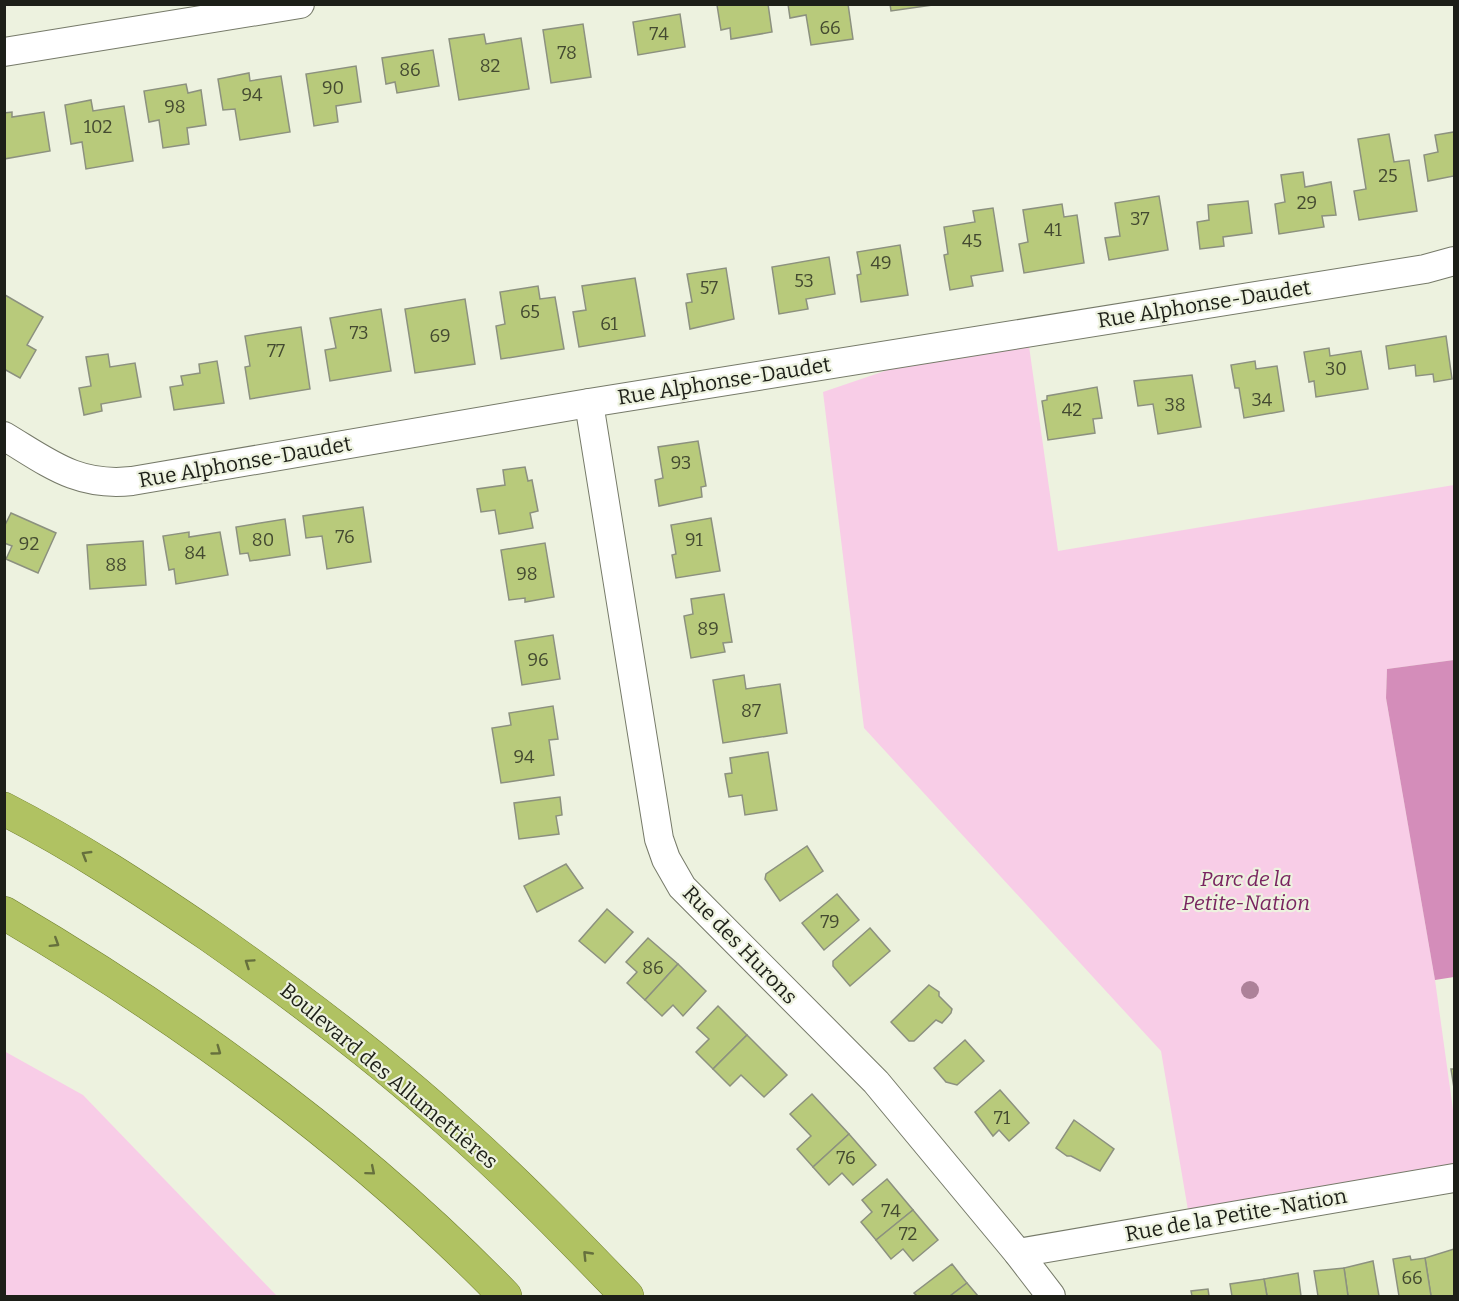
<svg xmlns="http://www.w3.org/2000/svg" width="1459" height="1301" viewBox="0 0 1459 1301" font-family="Bitter,serif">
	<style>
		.green { fill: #f8cde7 }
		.water { fill: #d48dba }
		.building { fill: #b8ca7b; stroke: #8c917f; stroke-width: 1.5 }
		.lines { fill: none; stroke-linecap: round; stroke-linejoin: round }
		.minor-casing { stroke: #767a69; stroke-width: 30 }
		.trunk-casing { stroke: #707f2e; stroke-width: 34 }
		.minor { stroke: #fff; stroke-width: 28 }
		.trunk { stroke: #b0c262; stroke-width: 33 }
		.tree { fill: #ad8199 }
		.oneway { stroke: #66703d }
		.labels { text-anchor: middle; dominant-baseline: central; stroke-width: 4.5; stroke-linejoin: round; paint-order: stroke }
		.number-label { font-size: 18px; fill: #444a31 }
		.street-label { font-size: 21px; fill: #1d1f18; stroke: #edf2df }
		.park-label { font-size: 21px; font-style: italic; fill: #792560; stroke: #edf2df }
	</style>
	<rect width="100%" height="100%" fill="#edf2df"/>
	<g class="green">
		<polygon points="1027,332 1058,551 1454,485 1454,660 1387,669 1386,698 1435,980 1454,1117 1454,1178 1190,1222 1161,1051 864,728 823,392 970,342"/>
		<polygon points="4,1051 83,1095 277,1296 5,1296"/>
	</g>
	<polygon class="water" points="1454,660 1454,977 1435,980 1386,698 1387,669"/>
	<g class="building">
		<polygon points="768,4 772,32 731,39 730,28 721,30 717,5"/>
		<polygon points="788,4 848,4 853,39 811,45 806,15 790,18"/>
		<polygon points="890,4 932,4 932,5 891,11"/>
		<polygon points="680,14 685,47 638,55 633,22"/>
		<polygon points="583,24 591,77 551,83 543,30"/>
		<polygon points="484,34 486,44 521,38 529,89 459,100 449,39"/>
		<polygon points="433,50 439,86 397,93 395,82 386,84 382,58"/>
		<polygon points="356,66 361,102 336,106 338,122 314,126 306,74"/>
		<polygon points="249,73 250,81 281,76 290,132 240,140 235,109 223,110 218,79"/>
		<polygon points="186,84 188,93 201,90 206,125 187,128 189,144 163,148 159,120 149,122 144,91"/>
		<polygon points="91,100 93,111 124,106 133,161 86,169 82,142 71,144 65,105"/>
		<polygon points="12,112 12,117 44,112 50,151 4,159 4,113"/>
		<polygon points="1454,132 1454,176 1428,181 1424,155 1438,152 1435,135"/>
		<polygon points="1389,134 1394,162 1409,160 1417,211 1359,220 1354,191 1366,189 1358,139"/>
		<polygon points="1303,172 1305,187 1331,182 1336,215 1322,216 1324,227 1279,234 1275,204 1285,202 1281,175"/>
		<polygon points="1159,196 1168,250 1109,260 1105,238 1120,236 1115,203"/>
		<polygon points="1248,201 1252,233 1223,237 1224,246 1200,249 1197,222 1209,220 1208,205"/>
		<polygon points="1062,204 1064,217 1077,215 1084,263 1024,273 1019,244 1028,242 1023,210"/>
		<polygon points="993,208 1003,271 971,276 973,286 950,290 944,255 948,254 944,227 975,222 973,211"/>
		<polygon points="900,245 908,295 861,302 857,275 861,274 857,252"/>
		<polygon points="829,257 835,294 806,299 808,309 779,314 772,267"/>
		<polygon points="726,268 734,319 690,329 686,303 692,302 687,274"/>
		<polygon points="635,278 645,336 579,347 573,312 586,310 582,286"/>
		<polygon points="538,286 540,299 555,297 564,349 501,359 496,326 505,324 500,292"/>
		<polygon points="5,295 43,317 27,345 36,350 20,378 4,369"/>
		<polygon points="465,299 475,364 415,373 405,309"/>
		<polygon points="381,309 391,371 330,381 325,350 336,348 330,318"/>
		<polygon points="301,327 310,389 250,399 245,367 250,366 245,336"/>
		<polygon points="1446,336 1452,379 1434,382 1433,374 1416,376 1415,365 1389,369 1386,346"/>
		<polygon points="1329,348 1330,356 1361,351 1368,389 1316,397 1314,381 1309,382 1304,352"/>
		<polygon points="108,354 110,367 135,363 141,397 101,404 102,411 84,415 79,388 91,386 86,357"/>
		<polygon points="217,361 224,403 174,410 170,387 183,385 181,376 200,373 199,364"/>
		<polygon points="1255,361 1256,369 1277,366 1284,411 1244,418 1239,388 1235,388 1231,365"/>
		<polygon points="1192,375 1201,427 1158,434 1153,404 1138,406 1134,381"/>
		<polygon points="1097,387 1102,418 1093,419 1095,433 1048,440 1042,401 1047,400 1047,396"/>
		<polygon points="698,441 706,486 701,487 702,497 659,506 655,480 663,478 658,447"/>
		<polygon points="525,467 528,481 532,480 538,511 530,513 533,528 499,534 495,510 481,512 477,489 505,485 503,470"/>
		<polygon points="363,507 371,562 327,569 322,536 306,538 303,516"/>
		<polygon points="11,513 56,533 38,573 6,559 12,546 4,543 4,527"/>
		<polygon points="711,518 720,571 676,578 672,555 676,554 671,525"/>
		<polygon points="285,519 290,555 250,561 248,553 240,554 236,527"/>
		<polygon points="189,532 189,537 220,532 228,575 176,584 174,569 169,570 163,536"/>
		<polygon points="143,541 146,585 90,589 87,545"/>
		<polygon points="545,543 554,597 525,602 525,598 509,600 501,550"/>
		<polygon points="724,594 732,642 723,643 725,652 691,658 684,616 693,614 691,599"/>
		<polygon points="553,635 560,679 522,685 515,641"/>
		<polygon points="744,675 746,689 780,684 787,733 723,743 713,680"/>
		<polygon points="553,706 558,739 549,740 554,775 501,783 492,728 511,725 509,713"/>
		<polygon points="768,752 777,810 745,815 742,795 729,797 725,774 732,773 730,758"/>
		<polygon points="560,797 562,815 556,816 559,834 519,839 514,803"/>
		<polygon points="807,846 823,871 780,901 765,879 766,874"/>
		<polygon points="566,864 583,888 537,912 524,886"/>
		<polygon points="837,894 859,920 824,950 802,923"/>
		<polygon points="607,909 633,932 605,963 579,941"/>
		<polygon points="870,928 890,951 850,986 833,966 833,961"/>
		<polygon points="648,938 678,964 645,1000 627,983 637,972 626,962"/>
		<polygon points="678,964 706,991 683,1016 673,1005 662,1016 645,1000"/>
		<polygon points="929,985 939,992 939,996 952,1009 951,1013 942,1023 936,1020 914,1041 909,1041 891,1022"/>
		<polygon points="718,1006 747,1035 713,1069 696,1052 709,1039 697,1028"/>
		<polygon points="747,1035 787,1075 764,1097 741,1075 730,1086 713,1069"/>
		<polygon points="965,1040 984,1061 957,1085 946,1082 934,1068"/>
		<polygon points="1451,1069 1454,1069 1454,1102 1454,1088"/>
		<polygon points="1000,1090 1029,1123 1009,1141 999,1130 993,1136 975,1112"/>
		<polygon points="812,1094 849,1134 813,1167 797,1149 811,1136 790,1114"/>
		<polygon points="1074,1120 1114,1149 1100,1171 1071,1156 1067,1156 1056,1148"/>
		<polygon points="849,1134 876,1165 853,1185 842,1173 829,1185 813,1167"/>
		<polygon points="887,1179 913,1210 876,1240 861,1222 872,1212 862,1200"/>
		<polygon points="913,1210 938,1240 913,1261 903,1249 891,1259 876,1240"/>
		<polygon points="1454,1249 1454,1296 1431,1296 1425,1258"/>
		<polygon points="1410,1256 1411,1260 1425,1258 1431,1296 1399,1296 1393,1259"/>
		<polygon points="1373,1261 1379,1296 1348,1296 1344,1268"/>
		<polygon points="952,1264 967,1283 950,1296 917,1296 914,1293"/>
		<polygon points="1344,1268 1348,1296 1318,1296 1314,1271"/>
		<polygon points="1298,1273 1301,1296 1267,1296 1264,1279"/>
		<polygon points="1264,1279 1267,1296 1232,1296 1230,1284"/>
		<polygon points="967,1283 978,1296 950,1296"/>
		<polygon points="1208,1289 1209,1296 1192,1296 1191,1291"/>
	</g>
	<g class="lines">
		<g class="minor-casing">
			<g id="minor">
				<polyline points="4,52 300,4"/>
				<polyline points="589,403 659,839 666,859 682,887 876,1082 1018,1253 1051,1296"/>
				<path d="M 4,436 C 49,463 77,487 132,481 L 589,403 L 1425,269 L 1454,261"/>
				<polyline points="1018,1253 1454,1178"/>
			</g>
		</g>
		<g class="trunk-casing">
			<g id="trunk">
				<path d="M 4,809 C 76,846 143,890 209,935 C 295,995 378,1057 456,1128 C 516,1181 572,1239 627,1296"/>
				<path d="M 4,913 C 186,1020 358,1145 505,1296"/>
			</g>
		</g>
		<use href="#minor" class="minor"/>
		<use href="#trunk" class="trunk"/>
	</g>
	<circle class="tree" cx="1250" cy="990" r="9"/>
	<defs><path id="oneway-chevron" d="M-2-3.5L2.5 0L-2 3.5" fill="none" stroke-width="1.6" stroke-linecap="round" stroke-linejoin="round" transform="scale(1.5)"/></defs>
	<g class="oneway">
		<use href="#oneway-chevron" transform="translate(86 855) rotate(-149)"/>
		<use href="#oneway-chevron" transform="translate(55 943) rotate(32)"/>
		<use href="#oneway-chevron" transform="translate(249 963) rotate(-146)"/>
		<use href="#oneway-chevron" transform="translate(217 1051) rotate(36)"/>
		<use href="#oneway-chevron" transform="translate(371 1171) rotate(40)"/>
		<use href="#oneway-chevron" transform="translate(587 1255) rotate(-134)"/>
	</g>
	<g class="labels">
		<g class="number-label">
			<text x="830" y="28">66</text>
			<text x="659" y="34">74</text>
			<text x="567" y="53">78</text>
			<text x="490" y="66">82</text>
			<text x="410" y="70">86</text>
			<text x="333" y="88">90</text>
			<text x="252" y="95">94</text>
			<text x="175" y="107">98</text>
			<text x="98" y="127">102</text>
			<text x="1388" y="176">25</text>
			<text x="1307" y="203">29</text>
			<text x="1140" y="219">37</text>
			<text x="1053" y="230">41</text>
			<text x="972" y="241">45</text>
			<text x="881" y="263">49</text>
			<text x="804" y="281">53</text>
			<text x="709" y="288">57</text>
			<text x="530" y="312">65</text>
			<text x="609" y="324">61</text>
			<text x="359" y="333">73</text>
			<text x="440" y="336">69</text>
			<text x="276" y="351">77</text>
			<text x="1336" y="369">30</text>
			<text x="1262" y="400">34</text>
			<text x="1175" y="405">38</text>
			<text x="1072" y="410">42</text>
			<text x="681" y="463">93</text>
			<text x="345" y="537">76</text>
			<text x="263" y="540">80</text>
			<text x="694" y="540">91</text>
			<text x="29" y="544">92</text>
			<text x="195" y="553">84</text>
			<text x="116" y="565">88</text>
			<text x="527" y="574">98</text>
			<text x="708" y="629">89</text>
			<text x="538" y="660">96</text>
			<text x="751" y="711">87</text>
			<text x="524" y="757">94</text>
			<text x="830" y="922">79</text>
			<text x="653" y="968">86</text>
			<text x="1002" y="1118">71</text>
			<text x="846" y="1158">76</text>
			<text x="891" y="1211">74</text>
			<text x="908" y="1234">72</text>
			<text x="1412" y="1278">66</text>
		</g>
		<g class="street-label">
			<text transform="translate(1204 304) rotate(-9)">Rue Alphonse-Daudet</text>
			<text transform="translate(724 381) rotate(-9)">Rue Alphonse-Daudet</text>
			<text transform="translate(245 462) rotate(-10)">Rue Alphonse-Daudet</text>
			<text transform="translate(740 945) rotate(46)">Rue des Hurons</text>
			<text transform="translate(389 1076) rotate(40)">Boulevard des Allumettières</text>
			<text transform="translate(1236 1215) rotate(-10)">Rue de la Petite-Nation</text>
		</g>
		<g class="park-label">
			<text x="1246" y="879">Parc de la<tspan x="1246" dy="24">Petite-Nation</tspan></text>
		</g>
	</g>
	<rect width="1459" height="1301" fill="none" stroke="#1d1f18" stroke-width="12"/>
</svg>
